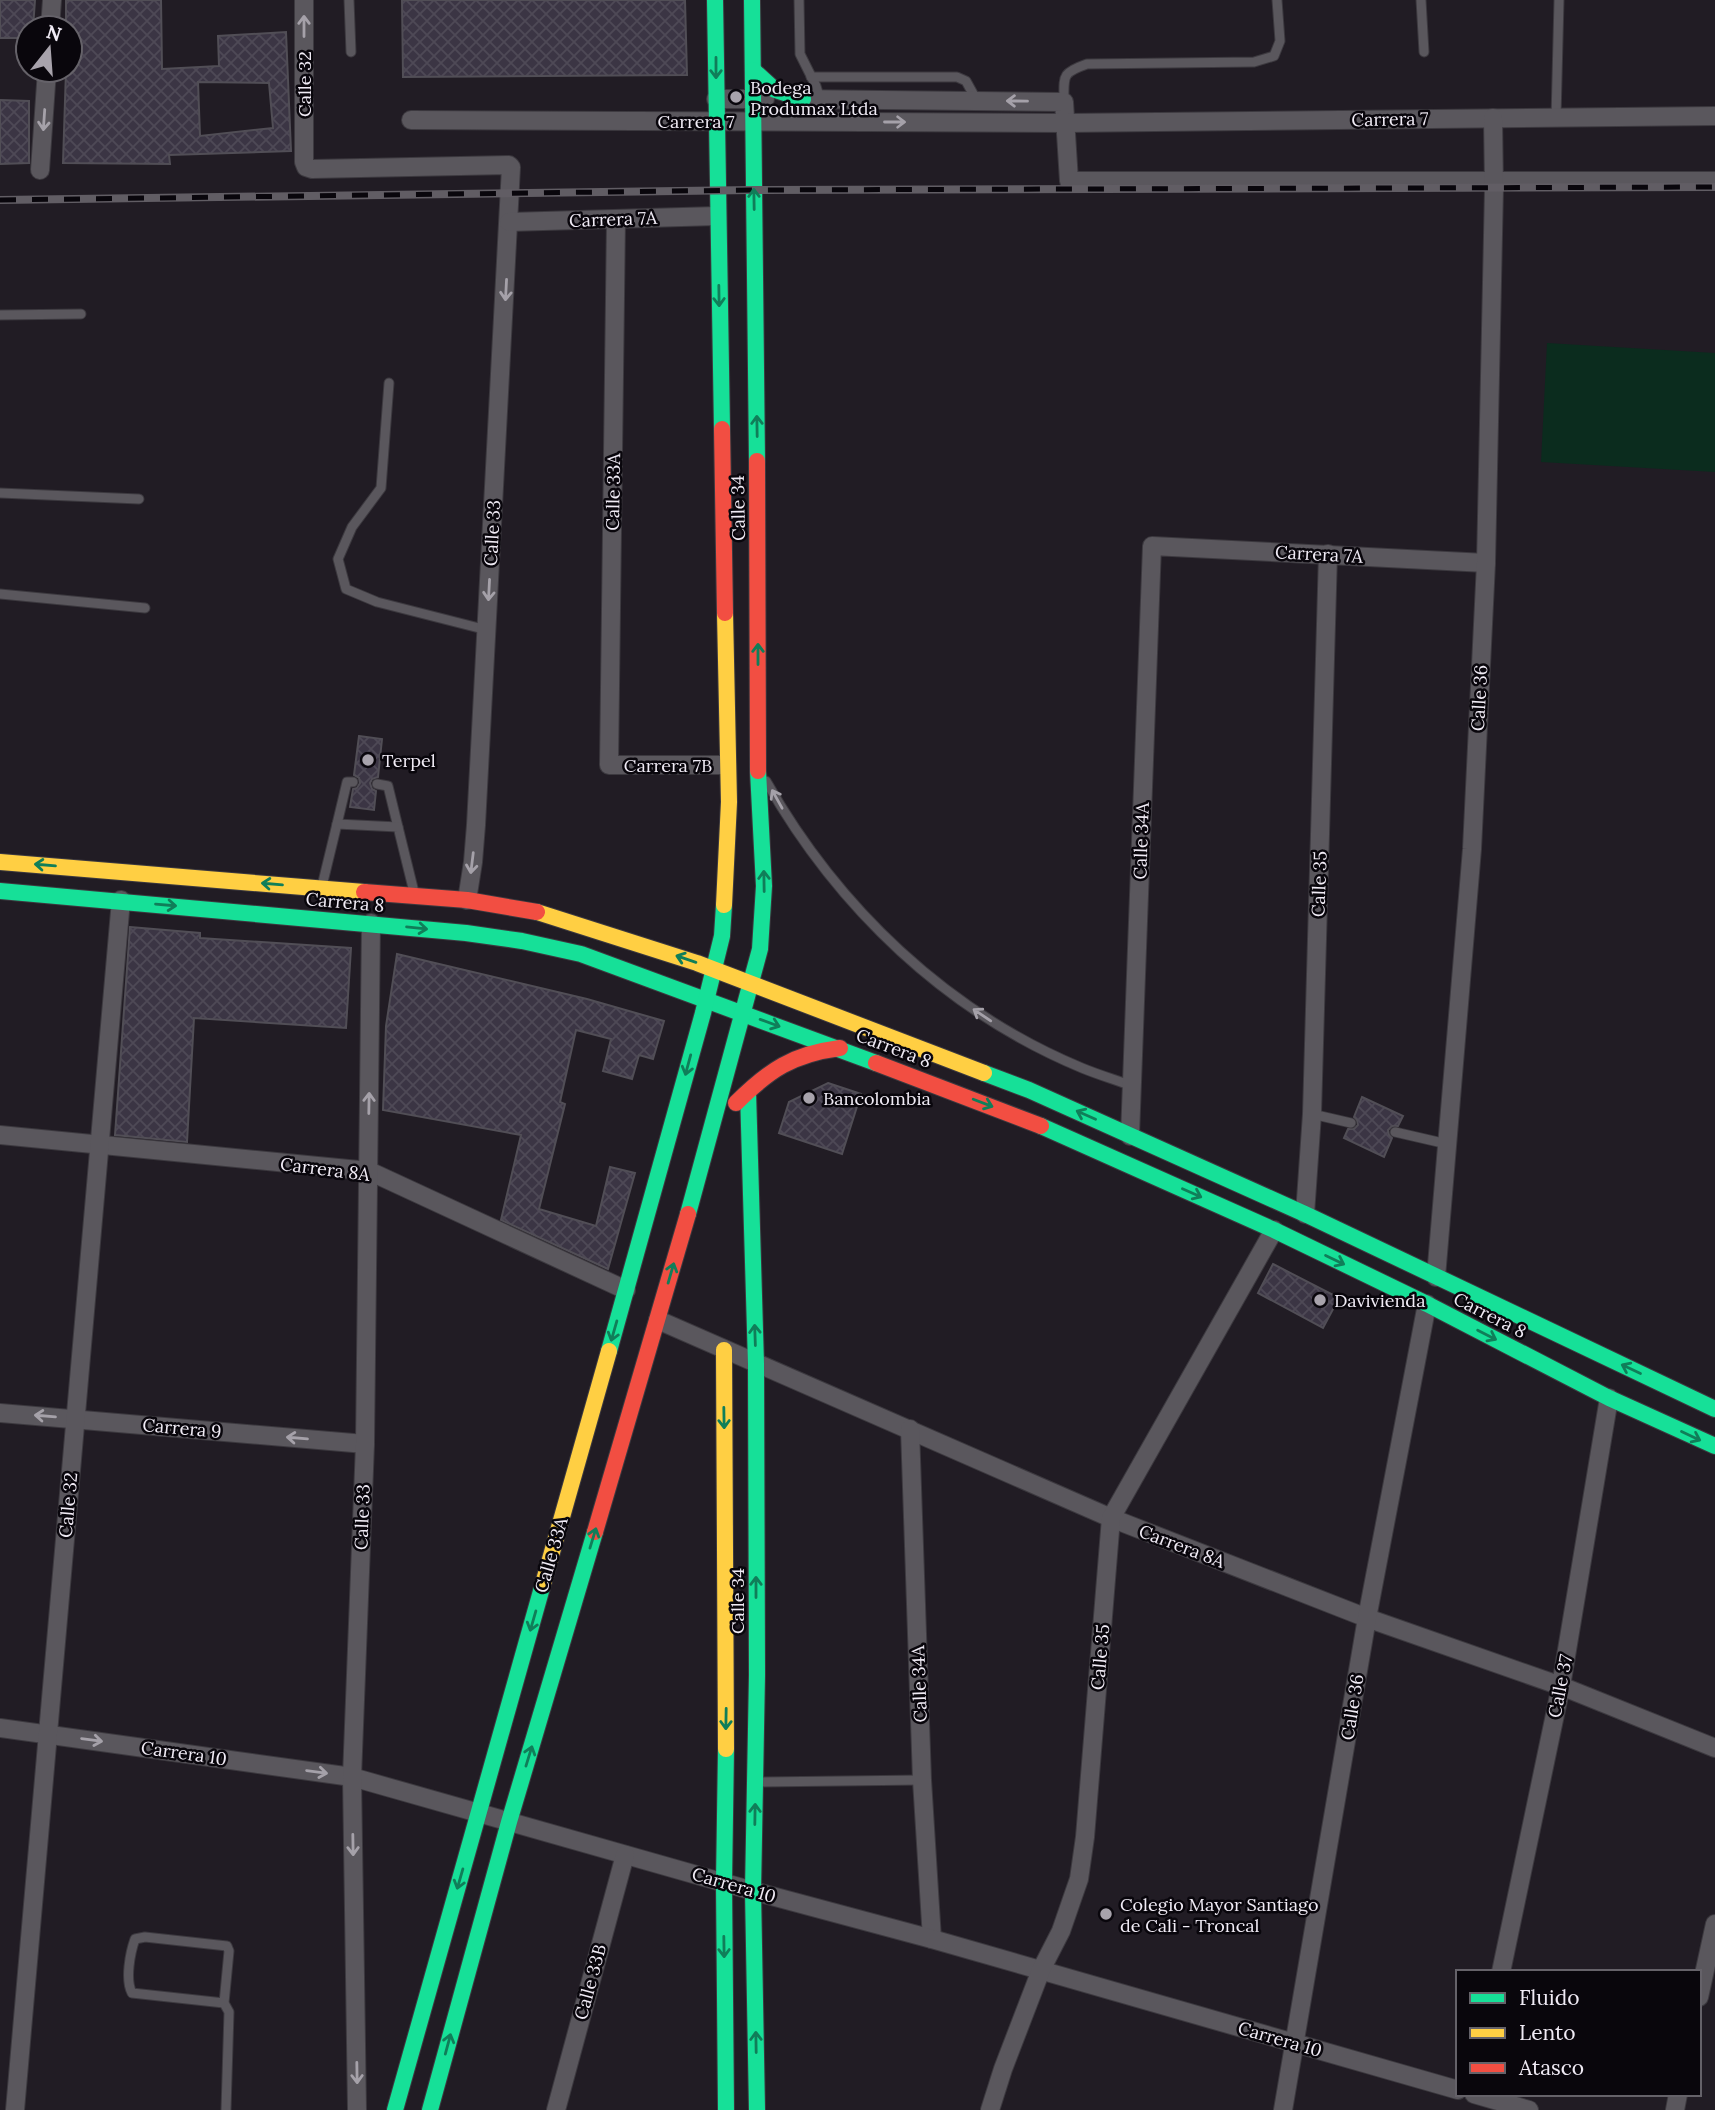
<svg xmlns="http://www.w3.org/2000/svg" width="1715" height="2110" viewBox="0 0 1715 2110" font-family="Lora,serif">
	<style>
		.park { fill: #0b2c1e }
		.building { fill: url(#building-cross-hatch); stroke: #514e56; stroke-width: 2; fill-rule: evenodd }
		.lines { fill: none; stroke-linecap: round; stroke-linejoin: round }
		.lane-casing { stroke: #3c393f; stroke-width: 11 }
		.street-casing { stroke: #3c393f; stroke-width: 20 }
		.fast-casing { stroke: #3c393f; stroke-width: 18 }
		.slow-casing { stroke: #3c393f; stroke-width: 18 }
		.jam-casing { stroke: #3c393f; stroke-width: 18 }
		.lane { stroke: #5a575d; stroke-width: 9 }
		.street { stroke: #5a575d; stroke-width: 18 }
		.fast { stroke: #16e098; stroke-width: 16 }
		.slow { stroke: #ffcf43; stroke-width: 16 }
		.jam { stroke: #f24e42; stroke-width: 16 }
		.rail-casing { stroke: #615d64; stroke-width: 8 }
		.rail { stroke: #09060c; stroke-width: 5; stroke-dasharray: 16; stroke-linecap: butt }
		.oneway { stroke: #a5a1a9 }
		.oneway2 { stroke: #107e59 }
		.poi-dot { fill: #a8a3ac; stroke: #09060c; stroke-width: 2.5 }
		.labels { text-anchor: middle; dominant-baseline: central; stroke-width: 5; stroke-linejoin: round; paint-order: stroke }
		.street-label { font-size: 18px; fill: #f0ebf5; stroke: #09060c }
		.poi-label { font-size: 18px; fill: #f0ebf5; stroke: #09060c; text-anchor: start }
	</style>
	<defs>
		<pattern id="building-cross-hatch" width="8" height="8" patternUnits="userSpaceOnUse" patternTransform="scale(1.75)"><rect width="8" height="8" fill="#3b3544"/><path d="M0 0l8 8M0 8l8-8" fill="none" stroke="#4e4956"/></pattern>
	</defs>
	<rect width="100%" height="100%" fill="#211c24"/>
	<polygon class="park" points="1547,343 1715,353 1715,472 1541,462"/>
	<g class="building">
		<polygon points="0,0 35,0 33,28 28,28 28,38 0,38"/>
		<path d="M 66,0 L 161,0 L 162,69 L 219,66 L 218,36 L 286,32 L 291,151 L 169,155 L 170,164 L 63,163 L 66,70 L 70,70 L 70,27 L 66,27 ZM 198,82 L 269,83 L 273,128 L 200,136 Z"/>
		<polygon points="402,0 685,0 687,75 403,77"/>
		<polygon points="0,100 29,101 29,163 0,164"/>
		<polygon points="359,736 382,739 378,777 372,779 370,783 372,789 376,791 374,810 350,807 353,789 357,788 360,783 359,778 354,775"/>
		<polygon points="130,927 200,933 200,938 351,948 346,1028 194,1018 187,1142 115,1135"/>
		<polygon points="397,954 587,999 664,1021 653,1059 639,1055 632,1079 603,1071 611,1039 576,1030 560,1102 565,1104 539,1209 596,1226 610,1167 635,1173 608,1269 501,1220 521,1135 383,1110 386,1026"/>
		<polygon points="828,1083 861,1094 842,1154 779,1133 789,1102"/>
		<polygon points="1362,1097 1403,1116 1398,1126 1392,1126 1388,1130 1389,1135 1392,1138 1384,1157 1344,1138 1348,1129 1354,1129 1358,1125 1357,1120 1354,1117"/>
		<polygon points="1273,1264 1339,1298 1323,1328 1258,1293"/>
	</g>
	<g class="lines">
		<g class="lane-casing">
			<g id="lane">
				<polyline points="349,0 351,52"/>
				<polyline points="799,0 800,54 816,86 820,99"/>
				<polyline points="1421,0 1424,52"/>
				<polyline points="811,77 957,77 966,81 977,101"/>
				<path d="M 1064,102 C 1064,76 1061,73 1087,64 L 1254,62 L 1274,56 L 1280,41 L 1277,0"/>
				<polyline points="1556,118 1559,0"/>
				<polyline points="0,315 81,314"/>
				<polyline points="389,383 381,488 352,527 338,559 346,589 377,602 487,630"/>
				<polyline points="0,493 139,499"/>
				<polyline points="0,594 145,608"/>
				<path d="M 766,781 C 838,908 947,1012 1082,1068 C 1099,1075 1116,1080 1132,1086"/>
				<polyline points="377,784 388,786 398,827"/>
				<polyline points="337,824 347,782 353,782"/>
				<polyline points="322,886 337,824 398,827 414,892"/>
				<polyline points="1312,1114 1351,1123"/>
				<polyline points="1395,1132 1447,1144"/>
				<polyline points="756,1782 922,1780"/>
				<path d="M 224,2003 L 132,1993 C 125,1980 130,1953 135,1939 L 145,1937 L 227,1946 L 229,1951 L 224,2003 L 229,2012 L 226,2110"/>
			</g>
		</g>
		<g class="street-casing">
			<g id="street">
				<polyline points="304,0 304,162 306,167 312,169 509,165 511,167 476,825 473,862 467,900"/>
				<polyline points="50,28 52,0"/>
				<polyline points="716,99 765,99"/>
				<polyline points="793,99 1064,102 1069,181 1715,181"/>
				<polyline points="411,120 1065,123 1715,116"/>
				<polyline points="40,170 47,70"/>
				<polyline points="616,219 609,765 727,765"/>
				<polyline points="509,222 717,216"/>
				<polyline points="0,1135 369,1171 626,1290"/>
				<polyline points="1130,1136 1152,546 1486,563"/>
				<polyline points="1305,1214 1312,1114 1328,554"/>
				<polyline points="1436,1277 1472,849 1486,563 1494,188 1493,118"/>
				<polyline points="658,1320 1111,1518 1367,1618 1561,1686 1715,1748"/>
				<polyline points="0,1413 365,1444"/>
				<polyline points="910,1429 922,1780 932,1939"/>
				<polyline points="0,1728 352,1777 753,1891 932,1939 1458,2090"/>
				<polyline points="1501,1972 1561,1686 1609,1398"/>
				<polyline points="1699,1997 1715,1924"/>
				<polyline points="1474,2094 1529,2110"/>
				<polyline points="15,2110 121,900"/>
				<polyline points="357,2110 352,1777 365,1444 371,923"/>
				<polyline points="556,2110 625,1855"/>
				<polyline points="990,2110 1003,2069 1041,1970 1061,1931 1071,1902 1079,1879 1085,1837 1111,1518 1274,1230"/>
				<polyline points="1283,2110 1367,1618 1427,1304"/>
				<polyline points="1675,2110 1678,2094"/>
			</g>
		</g>
		<g class="fast-casing">
			<g id="fast">
				<polyline points="715,0 722,429"/>
				<polyline points="752,0 757,461"/>
				<polyline points="753,70 775,90 803,99"/>
				<polyline points="0,891 466,933 522,941 581,954 876,1063"/>
				<polyline points="984,1073 1029,1090 1305,1214 1715,1409"/>
				<polyline points="748,1092 756,1364 757,1675 753,1891 757,2110"/>
				<polyline points="1041,1126 1274,1230 1427,1304 1609,1398 1715,1446"/>
				<polyline points="688,1214 760,949 764,886 758,771"/>
				<polyline points="609,1351 703,1013 722,936 724,905"/>
				<polyline points="726,1749 724,1883 726,2110"/>
				<polyline points="395,2110 543,1584"/>
				<polyline points="430,2110 509,1822 595,1532"/>
			</g>
		</g>
		<g class="slow-casing">
			<g id="slow">
				<polyline points="0,862 364,892"/>
				<polyline points="724,905 729,802 725,613"/>
				<polyline points="537,912 697,963 984,1073"/>
				<polyline points="724,1350 726,1749"/>
				<polyline points="543,1584 609,1351"/>
			</g>
		</g>
		<g class="jam-casing">
			<g id="jam">
				<polyline points="722,429 725,613"/>
				<polyline points="757,461 758,771"/>
				<polyline points="364,892 467,900 537,912"/>
				<polyline points="876,1063 1041,1126"/>
				<path d="M 736,1103 C 769,1070 793,1054 840,1048"/>
				<polyline points="595,1532 688,1214"/>
			</g>
		</g>
		<use href="#lane" class="lane"/>
		<use href="#street" class="street"/>
		<use href="#fast" class="fast"/>
		<use href="#slow" class="slow"/>
		<use href="#jam" class="jam"/>
		<g class="rail-casing">
			<polyline id="rail" points="0,200 753,190 1715,187"/>
		</g>
		<use href="#rail" class="rail"/>
	</g>
	<defs><path id="oneway-shaft" d="M-6 0H5M1.5-3L5.5 0L1.5 3" fill="none" stroke-width="1.6" stroke-linecap="round" stroke-linejoin="round" transform="scale(1.75)"/></defs>
	<g class="oneway">
		<use href="#oneway-shaft" transform="translate(304 26) rotate(-90)"/>
		<use href="#oneway-shaft" transform="translate(1017 101) rotate(-179)"/>
		<use href="#oneway-shaft" transform="translate(44 120) rotate(94)"/>
		<use href="#oneway-shaft" transform="translate(895 122)"/>
		<use href="#oneway-shaft" transform="translate(506 290) rotate(93)"/>
		<use href="#oneway-shaft" transform="translate(489 590) rotate(93)"/>
		<use href="#oneway-shaft" transform="translate(777 799) rotate(-119)"/>
		<use href="#oneway-shaft" transform="translate(472 863) rotate(97)"/>
		<use href="#oneway-shaft" transform="translate(982 1015) rotate(-146)"/>
		<use href="#oneway-shaft" transform="translate(369 1103) rotate(-89)"/>
		<use href="#oneway-shaft" transform="translate(45 1416) rotate(-175)"/>
		<use href="#oneway-shaft" transform="translate(297 1438) rotate(-175)"/>
		<use href="#oneway-shaft" transform="translate(92 1740) rotate(8)"/>
		<use href="#oneway-shaft" transform="translate(317 1772) rotate(8)"/>
		<use href="#oneway-shaft" transform="translate(353 1845) rotate(89)"/>
		<use href="#oneway-shaft" transform="translate(357 2073) rotate(89)"/>
	</g>
	<g class="oneway2">
		<use href="#oneway-shaft" transform="translate(716 68) rotate(90)"/>
		<use href="#oneway-shaft" transform="translate(754 199) rotate(-91)"/>
		<use href="#oneway-shaft" transform="translate(719 296) rotate(89)"/>
		<use href="#oneway-shaft" transform="translate(757 426) rotate(-91)"/>
		<use href="#oneway-shaft" transform="translate(758 654) rotate(-90)"/>
		<use href="#oneway-shaft" transform="translate(45 865) rotate(-175)"/>
		<use href="#oneway-shaft" transform="translate(764 881) rotate(-91)"/>
		<use href="#oneway-shaft" transform="translate(272 884) rotate(-175)"/>
		<use href="#oneway-shaft" transform="translate(166 905) rotate(5)"/>
		<use href="#oneway-shaft" transform="translate(417 928) rotate(6)"/>
		<use href="#oneway-shaft" transform="translate(686 959) rotate(-161)"/>
		<use href="#oneway-shaft" transform="translate(770 1023) rotate(20)"/>
		<use href="#oneway-shaft" transform="translate(688 1065) rotate(105)"/>
		<use href="#oneway-shaft" transform="translate(983 1103) rotate(21)"/>
		<use href="#oneway-shaft" transform="translate(1086 1115) rotate(-156)"/>
		<use href="#oneway-shaft" transform="translate(1192 1193) rotate(24)"/>
		<use href="#oneway-shaft" transform="translate(1335 1260) rotate(26)"/>
		<use href="#oneway-shaft" transform="translate(671 1273) rotate(-74)"/>
		<use href="#oneway-shaft" transform="translate(614 1331) rotate(106)"/>
		<use href="#oneway-shaft" transform="translate(755 1335) rotate(-92)"/>
		<use href="#oneway-shaft" transform="translate(1487 1335) rotate(27)"/>
		<use href="#oneway-shaft" transform="translate(1631 1369) rotate(-155)"/>
		<use href="#oneway-shaft" transform="translate(724 1418) rotate(89)"/>
		<use href="#oneway-shaft" transform="translate(1691 1436) rotate(25)"/>
		<use href="#oneway-shaft" transform="translate(593 1538) rotate(-73)"/>
		<use href="#oneway-shaft" transform="translate(756 1587) rotate(-90)"/>
		<use href="#oneway-shaft" transform="translate(533 1621) rotate(106)"/>
		<use href="#oneway-shaft" transform="translate(726 1719) rotate(91)"/>
		<use href="#oneway-shaft" transform="translate(529 1756) rotate(-73)"/>
		<use href="#oneway-shaft" transform="translate(755 1814) rotate(-89)"/>
		<use href="#oneway-shaft" transform="translate(460 1879) rotate(106)"/>
		<use href="#oneway-shaft" transform="translate(724 1947) rotate(89)"/>
		<use href="#oneway-shaft" transform="translate(756 2042) rotate(-91)"/>
		<use href="#oneway-shaft" transform="translate(448 2044) rotate(-75)"/>
	</g>
	<g class="poi-dot">
		<circle cx="736" cy="97" r="7"/>
		<circle cx="368" cy="760" r="7"/>
		<circle cx="809" cy="1098" r="7"/>
		<circle cx="1320" cy="1300" r="7"/>
		<circle cx="1106" cy="1914" r="7"/>
	</g>
	<g class="labels">
		<g class="street-label">
			<text transform="translate(304 84) rotate(-90)">Calle 32</text>
			<text transform="translate(1390 119) rotate(-1)">Carrera 7</text>
			<text x="696" y="121">Carrera 7</text>
			<text transform="translate(613 219) rotate(-2)">Carrera 7A</text>
			<text transform="translate(613 492) rotate(-89)">Calle 33A</text>
			<text transform="translate(738 508) rotate(-91)">Calle 34</text>
			<text transform="translate(492 533) rotate(-87)">Calle 33</text>
			<text transform="translate(1319 554) rotate(3)">Carrera 7A</text>
			<text transform="translate(1479 698) rotate(-87)">Calle 36</text>
			<text x="668" y="765">Carrera 7B</text>
			<text transform="translate(1141 841) rotate(-88)">Calle 34A</text>
			<text transform="translate(1319 884) rotate(-88)">Calle 35</text>
			<text transform="translate(345 902) rotate(5)">Carrera 8</text>
			<text transform="translate(894 1048) rotate(21)">Carrera 8</text>
			<text transform="translate(325 1169) rotate(7)">Carrera 8A</text>
			<text transform="translate(1490 1315) rotate(27)">Carrera 8</text>
			<text transform="translate(182 1428) rotate(5)">Carrera 9</text>
			<text transform="translate(68 1505) rotate(-85)">Calle 32</text>
			<text transform="translate(362 1517) rotate(-88)">Calle 33</text>
			<text transform="translate(1182 1546) rotate(21)">Carrera 8A</text>
			<text transform="translate(551 1555) rotate(-74)">Calle 33A</text>
			<text transform="translate(737 1601) rotate(-90)">Calle 34</text>
			<text transform="translate(1100 1657) rotate(-85)">Calle 35</text>
			<text transform="translate(919 1684) rotate(-92)">Calle 34A</text>
			<text transform="translate(1560 1686) rotate(-79)">Calle 37</text>
			<text transform="translate(1352 1707) rotate(-81)">Calle 36</text>
			<text transform="translate(184 1753) rotate(8)">Carrera 10</text>
			<text transform="translate(734 1885) rotate(16)">Carrera 10</text>
			<text transform="translate(590 1982) rotate(-75)">Calle 33B</text>
			<text transform="translate(1280 2039) rotate(16)">Carrera 10</text>
		</g>
		<g class="poi-label">
			<text x="750" y="87">Bodega<tspan x="750" dy="21">Produmax Ltda</tspan></text>
			<text x="382" y="760">Terpel</text>
			<text x="823" y="1098">Bancolombia</text>
			<text x="1334" y="1300">Davivienda</text>
			<text x="1120" y="1904">Colegio Mayor Santiago<tspan x="1120" dy="21">de Cali - Troncal</tspan></text>
		</g>
	</g>
	<rect x="1456" y="1970" width="245" height="126" fill="#09060c" stroke="#656269" stroke-width="2"/>
	<rect x="1470" y="1993" width="35" height="10" fill="#16e098" stroke="#656269" stroke-width="2"/>
	<text x="1519" y="2005" font-size="21" fill="#f0ebf5">Fluido</text>
	<rect x="1470" y="2028" width="35" height="10" fill="#ffcf43" stroke="#656269" stroke-width="2"/>
	<text x="1519" y="2040" font-size="21" fill="#f0ebf5">Lento</text>
	<rect x="1470" y="2063" width="35" height="10" fill="#f24e42" stroke="#656269" stroke-width="2"/>
	<text x="1519" y="2075" font-size="21" fill="#f0ebf5">Atasco</text>
	<g transform="translate(49 49) rotate(17)"><circle r="33" fill="#09060c" stroke="#656269" stroke-width="2"/>
	<path d="M0-5L12 26L0 18L-12 26Z" fill="#a8a3ac"/>
	<text y="-10" font-size="19" font-weight="bold" text-anchor="middle" fill="#f0ebf5">N</text>
	</g>
</svg>
